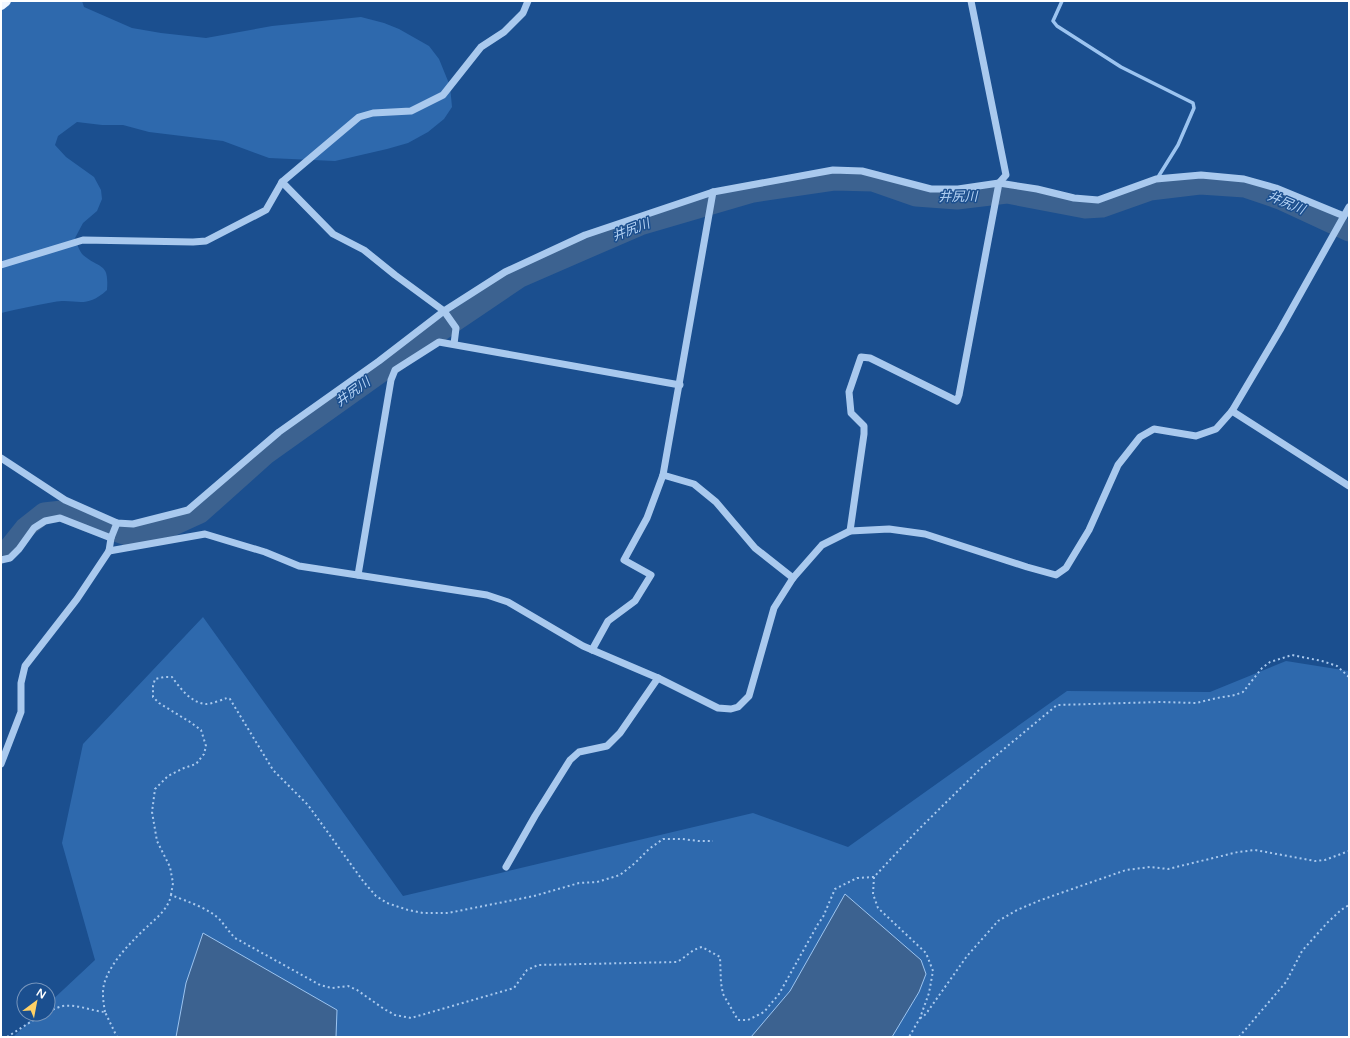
<svg xmlns="http://www.w3.org/2000/svg" width="1350" height="1038" viewBox="0 0 1350 1038" font-family="'Varela Round','Noto Sans JP',sans-serif">
	<style>
		.green { fill: #2e69ad }
		.water { fill: #3c6290; stroke: #9cc4f0 }
		.lines { fill: none; stroke-linecap: round; stroke-linejoin: round }
		.stream { stroke: #9cc4f0; stroke-width: 3.5 }
		.river { stroke: #3c6290; stroke-width: 21 }
		.path { stroke: #a9c9ee; stroke-width: 2; stroke-dasharray: 2 3; stroke-linecap: butt }
		.minor { stroke: #a9c9ee; stroke-width: 7 }
		.major { stroke: #f0f6ff; stroke-width: 10 }
		.labels { text-anchor: middle; dominant-baseline: central; stroke-width: 3; stroke-linejoin: round; paint-order: stroke }
		.water-label { font-size: 13px; font-style: italic; fill: #b5d3f5; stroke: #1b4f8f }
	</style>
	<rect width="100%" height="100%" fill="#1b4f8f"/>
	<g class="green">
		<path d="M 1,1 L 82,1 L 84,7 L 132,28 L 161,33 L 206,38 L 272,26 L 361,17 L 384,23 L 399,29 L 429,46 L 439,59 L 450,86 L 452,107 L 444,119 L 428,132 L 408,143 L 387,149 L 335,161 L 269,158 L 223,141 L 149,132 L 123,125 L 102,125 L 77,122 L 58,136 L 55,145 L 66,157 L 94,177 L 101,190 L 102,199 L 97,211 L 83,223 L 75,238 C 77,243 79,251 83,255 C 101,270 109,262 107,290 C 85,310 77,298 54,302 C 36,305 18,309 1,313 Z"/>
		<polygon points="203,617 403,896 753,813 848,847 1067,691 1210,692 1286,661 1349,671 1349,1037 13,1037 37,1014 48,1014 48,1004 95,960 62,843 83,744"/>
	</g>
	<g class="water">
		<polygon points="845,894 921,960 926,974 919,992 892,1037 751,1037 790,991"/>
		<polygon points="203,933 337,1010 336,1037 176,1037 186,983"/>
	</g>
	<g class="lines">
		<polyline class="stream" points="1062,1 1053,21 1057,26 1121,67 1193,103 1194,108 1178,145 1150,190"/>
		<polyline class="river" points="1,551 9,548 25,528 44,513 62,511 84,520 127,535 165,529 200,513 266,454 412,350 520,277 640,225 753,192 834,180 873,181 916,196 957,199 1007,193 1085,208 1102,207 1150,190 1200,184 1245,187 1280,199 1349,231"/>
		<g class="path">
			<polyline points="874,877 873,894 878,908 926,953 933,971 929,993 920,1018 909,1037"/>
			<path d="M 171,895 L 173,883 L 170,867 L 157,841 L 152,812 L 155,789 L 168,776 L 184,768 L 196,764 L 204,754 L 206,746 L 201,730 L 190,722 L 159,703 L 153,697 L 153,686 L 155,679 L 164,677 L 172,677 C 180,688 191,703 206,704 C 212,704 221,700 227,698 L 230,699 L 273,770 L 308,805 L 363,881 L 376,896 L 387,903 L 408,910 L 423,913 L 448,913 L 534,896 L 579,883 L 597,882 L 620,875 L 635,863 L 649,849 L 663,839 L 682,839 L 698,841 L 713,841"/>
			<path d="M 48,1011 C 53,1010 58,1007 63,1006 C 77,1004 92,1011 105,1012 L 117,1037"/>
			<path d="M 105,1012 C 104,1006 103,1000 103,994 C 102,969 133,940 150,924 C 159,916 169,907 171,895 C 186,901 211,909 221,921 C 226,927 230,933 235,938 L 320,985 L 332,988 L 348,986 L 357,990 L 384,1009 L 395,1015 L 411,1018 L 514,988 L 527,970 L 538,965 L 677,962 C 686,957 692,949 702,947 L 720,957 L 721,983 L 723,994 L 738,1020 L 748,1020 L 764,1012 L 779,994 L 818,924 L 823,917 L 835,889 L 857,878 L 874,877 L 917,831 L 981,768 L 1057,705 L 1160,702 L 1196,703 L 1217,698 L 1235,695 L 1243,692 L 1262,668 L 1270,662 L 1292,655 L 1322,661 L 1337,666 L 1349,677"/>
			<polyline points="920,1018 923,1017 928,1011 967,956 998,921 1017,910 1041,900 1126,870 1150,867 1168,869 1238,852 1255,850 1315,861 1325,860 1349,851"/>
			<polyline points="7,1037 43,1014"/>
			<polyline points="1239,1037 1286,982 1302,951 1327,923 1341,910 1349,905"/>
		</g>
		<g class="minor">
			<polyline points="282,182 333,234 364,250 395,275 444,311 456,328 454,344"/>
			<polyline points="1,265 83,240 193,242 206,241 266,210 282,182 359,117 373,113 411,111 443,95 481,47 504,32 523,13 528,1"/>
			<polyline points="1232,411 1349,486"/>
			<polyline points="1,458 65,500 117,523 133,524 188,510 279,432 379,361 444,311 505,272 585,235 713,192 833,170 862,171 931,189 958,189 999,183 1037,189 1074,198 1098,200 1156,179 1201,175 1244,179 1276,188 1344,216"/>
			<polyline points="663,475 694,484 716,502 755,548 793,578"/>
			<polyline points="850,531 864,434 864,426 851,413 849,392 861,357 870,358 957,401 959,395 999,183 1006,175 971,1"/>
			<polyline points="109,551 205,534 265,552 299,566 487,595 508,602 583,646 658,678 718,708 731,709 738,707 749,696 774,608 793,578 822,545 850,531 889,529 925,534 1027,567 1056,575 1066,568 1089,530 1118,465 1140,437 1154,429 1196,436 1216,429 1232,411 1280,330 1349,207"/>
			<polyline points="1,560 10,558 19,549 34,528 45,521 60,518 111,538"/>
			<polyline points="358,575 391,380 395,370 439,342 680,385"/>
			<polyline points="592,650 608,621 635,601 651,575 624,560 647,518 663,475 713,192"/>
			<polyline points="1,764 21,712 21,683 25,666 77,599 109,551 111,538 117,523"/>
			<polyline points="506,867 535,816 570,760 579,752 607,746 620,733 658,678"/>
		</g>
		<polyline class="major" points="1,5 6,1"/>
	</g>
	<g class="labels">
		<g class="water-label">
			<text transform="translate(958 197) rotate(-1)">井尻川</text>
			<text transform="translate(1286 203) rotate(23)">井尻川</text>
			<text transform="translate(631 230) rotate(-21)">井尻川</text>
			<text transform="translate(353 392) rotate(-36)">井尻川</text>
		</g>
	</g>
	<rect width="1350" height="1038" fill="none" stroke="#ffffff" stroke-width="4"/>
	<g transform="translate(36 1002) rotate(32)"><circle r="19" fill="#1b4f8f" stroke="#7695bc"/>
	<path d="M0-3L7 15L0 10L-7 15Z" fill="#ffd166"/>
	<text y="-6" font-size="11" font-weight="bold" text-anchor="middle" fill="#ffffff">N</text>
	</g>
</svg>
